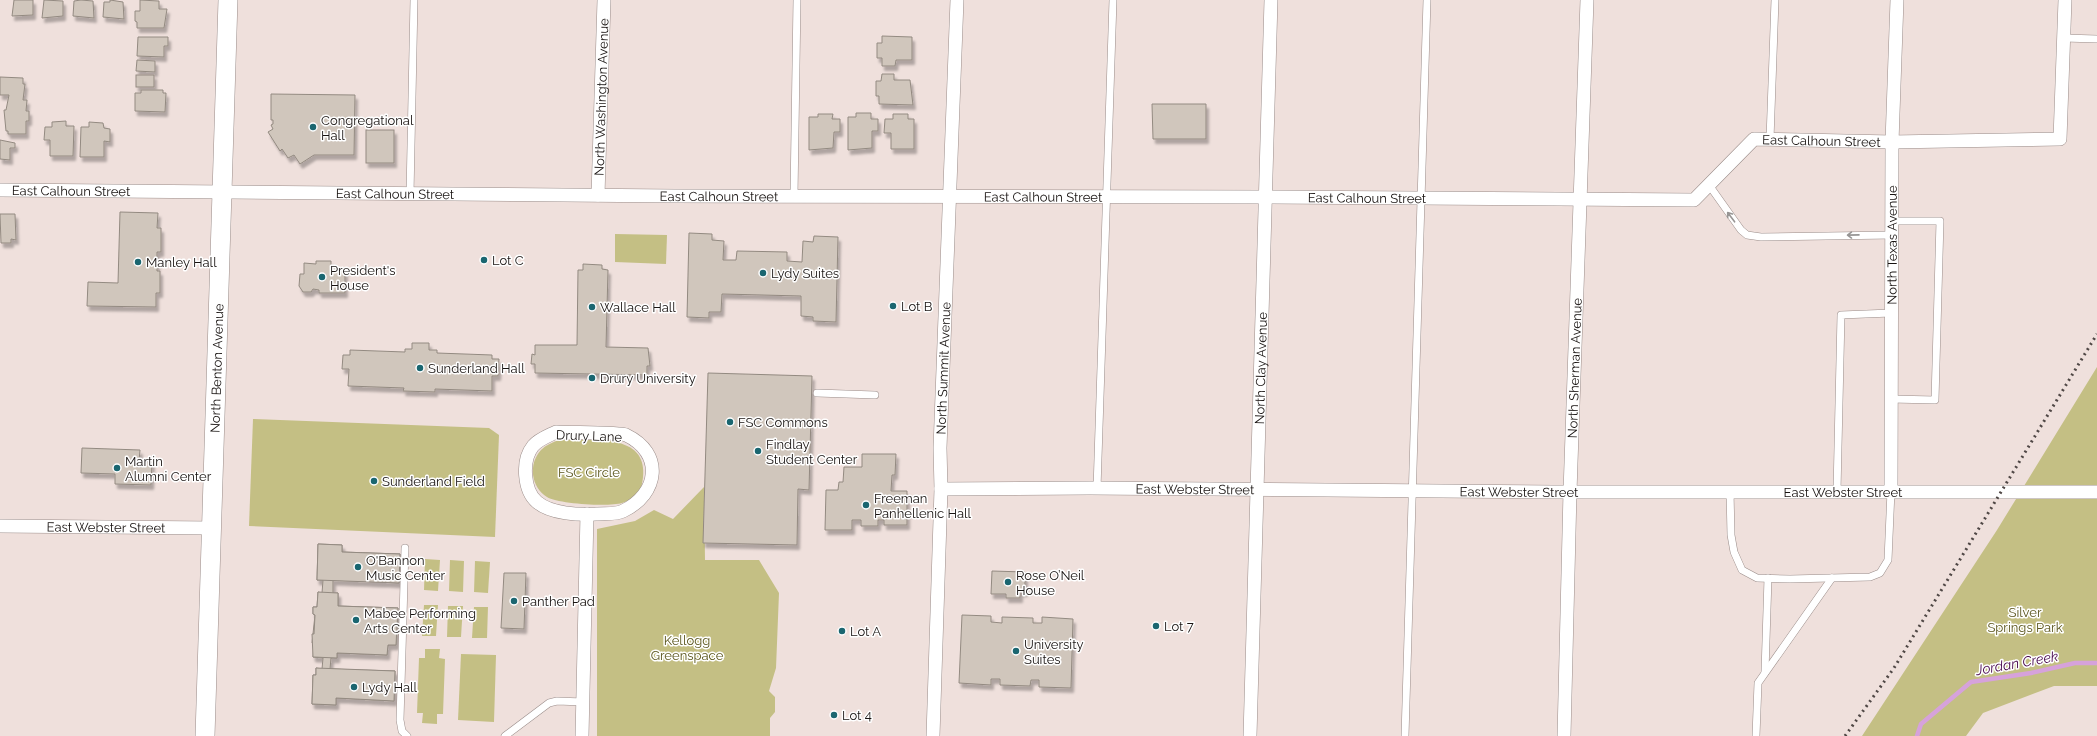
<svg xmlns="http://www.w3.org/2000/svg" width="2097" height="736" viewBox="0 0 2097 736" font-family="Raleway,sans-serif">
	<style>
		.green { fill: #c4bf84 }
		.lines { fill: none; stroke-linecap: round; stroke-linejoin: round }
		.stream { stroke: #d6a2db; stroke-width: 4.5 }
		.building { fill: #d0c6bc; stroke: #938a81; filter: url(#shadow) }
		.lane-casing { stroke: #9a8c89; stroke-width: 8 }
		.street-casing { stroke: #9a8c89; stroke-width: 14 }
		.secondary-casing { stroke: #9a8c89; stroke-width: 20 }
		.lane { stroke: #fff; stroke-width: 7 }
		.street { stroke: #fff; stroke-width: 13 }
		.secondary { stroke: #fff; stroke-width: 19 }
		.rail { stroke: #4f4745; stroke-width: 3; stroke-dasharray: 2 4; stroke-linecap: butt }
		.oneway { stroke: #979594 }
		.poi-dot { fill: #1a6670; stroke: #fff; stroke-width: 1.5 }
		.labels { text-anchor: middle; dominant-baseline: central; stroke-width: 3; stroke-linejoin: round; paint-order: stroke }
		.street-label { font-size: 13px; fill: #181311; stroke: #fff }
		.poi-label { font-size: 13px; fill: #181311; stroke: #fff; text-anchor: start }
		.park-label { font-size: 13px; fill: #5b561d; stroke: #fff }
		.water-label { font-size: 14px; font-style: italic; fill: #45044c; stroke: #fff }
	</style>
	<defs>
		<filter id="shadow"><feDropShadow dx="2.5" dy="4.5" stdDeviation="1" flood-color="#0004"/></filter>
	</defs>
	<rect width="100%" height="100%" fill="#efe0dc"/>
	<g class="green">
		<polygon points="615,234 667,235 666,264 615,262"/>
		<polygon points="2097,367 2097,686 2054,686 1983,713 1966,736 1862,736 1997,530"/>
		<polygon points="253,419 489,428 499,435 495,537 249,526"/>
		<path d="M 559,440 C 597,441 656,431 641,489 C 636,495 630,501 622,503 C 609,507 558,504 547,497 C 531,487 528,464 541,450 C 546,445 553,442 559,440 Z"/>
		<polygon points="704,487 705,560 759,560 779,593 776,668 769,691 775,697 775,712 770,718 770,736 597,736 597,529 635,521 654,510 673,519"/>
		<polygon points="425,559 440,560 438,591 424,590"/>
		<polygon points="450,560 464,561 463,592 449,591"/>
		<polygon points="475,561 490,562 488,593 474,592"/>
		<polygon points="424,605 438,605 436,636 422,636"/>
		<polygon points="448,606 463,606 461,637 447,637"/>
		<polygon points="474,607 488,607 487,638 472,638"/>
		<polygon points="425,649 440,649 439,658 445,659 443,714 437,714 437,724 422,723 423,713 417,713 419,658 425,658"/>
		<polygon points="461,654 496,655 494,722 458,720"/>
	</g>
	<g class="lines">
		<polyline class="stream" points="1917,736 1921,724 1971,682 2031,673 2075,663 2097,663"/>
	</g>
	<g class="building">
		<polygon points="14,0 33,0 33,15 12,16"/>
		<polygon points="44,0 63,1 63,16 42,18"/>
		<polygon points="81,0 93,1 94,18 73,16 74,1"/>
		<polygon points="110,0 123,2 124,19 103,17 104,2 110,2"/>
		<polygon points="140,0 159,1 159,9 167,9 164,28 137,28 137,22 135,21 135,11 140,11"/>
		<polygon points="882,36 912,37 912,60 896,60 895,66 882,66 882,58 877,58 877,43 882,43"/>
		<polygon points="138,37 168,37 168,46 164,46 164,57 137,56"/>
		<polygon points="137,60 155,61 155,72 136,71"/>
		<polygon points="882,74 894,74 894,80 910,80 913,105 879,104 879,96 876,96 876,81 881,81"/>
		<rect x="136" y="75" width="18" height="12"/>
		<polygon points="0,77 23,78 23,84 25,84 23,100 27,100 26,111 29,111 29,121 26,121 26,134 8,134 8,131 6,131 4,110 6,110 9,95 0,95"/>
		<polygon points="141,90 163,90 163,93 166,93 165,112 135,111 135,93 141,93"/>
		<polygon points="271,94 355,95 354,155 314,155 300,164 294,155 288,158 282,149 280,151 268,132 273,129 271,125 273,124 273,120 271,120"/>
		<polygon points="1152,104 1206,104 1206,139 1153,139"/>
		<polygon points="856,113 871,113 871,119 878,119 878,131 872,131 872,148 848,150 848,117 856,117"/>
		<polygon points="818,114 833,114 832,119 840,119 840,132 834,132 833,148 809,150 809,117 818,117"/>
		<polygon points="893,114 908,114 908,119 914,119 914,149 891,149 891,133 884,133 885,119 893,119"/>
		<polygon points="66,121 66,126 74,126 73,156 50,156 50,140 44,140 45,127 52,127 52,122"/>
		<polygon points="89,122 103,123 104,128 110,129 110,142 104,141 104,157 80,157 81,127 89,127"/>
		<rect x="366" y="130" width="28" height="33"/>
		<polygon points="0,140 15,143 15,148 10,148 10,160 0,159"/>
		<polygon points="120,212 158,213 157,228 161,228 161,252 157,252 157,271 160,271 160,293 156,293 156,307 87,306 88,282 118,283"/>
		<polygon points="0,214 15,214 16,240 11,239 11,243 1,243"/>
		<polygon points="689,233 712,234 712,240 724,241 723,260 736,260 737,251 787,252 787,261 802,262 803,241 813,242 814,236 838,237 836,322 813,321 813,317 801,316 801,296 722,294 721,312 709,312 709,318 687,317"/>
		<polygon points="316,261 331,261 331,267 345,268 345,293 319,293 319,290 313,289 311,292 303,292 299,286 300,274 304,274 304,263 316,264"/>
		<polygon points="583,264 602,265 602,269 608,270 606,347 648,348 650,366 647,366 647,375 535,373 535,364 531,364 532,354 535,355 535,345 577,345 578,270 583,270"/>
		<polygon points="412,343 429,343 429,350 437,350 437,353 492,355 492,359 499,359 498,376 492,376 492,391 435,389 435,392 403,391 404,388 348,386 349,369 342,369 343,355 350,355 350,350 405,352 405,349 412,349"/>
		<polygon points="708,373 812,376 809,490 798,489 797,545 703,543"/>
		<polygon points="82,448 140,450 139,461 152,462 151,485 115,484 115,474 81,473"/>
		<polygon points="862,454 896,454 895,475 892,475 891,491 907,491 907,525 884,525 884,520 878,520 878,526 861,526 861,520 852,520 852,530 825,530 826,490 838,490 839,482 843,482 844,467 862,467"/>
		<polygon points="318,544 342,545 342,552 400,554 399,583 333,580 333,593 338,593 338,606 398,608 396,645 388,645 387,655 337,653 337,658 331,658 330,669 395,671 394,701 336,698 336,705 312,704 313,675 316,675 316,668 322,669 323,658 313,657 314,643 312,643 315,615 313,614 313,607 317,607 318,592 322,593 323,580 317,580"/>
		<polygon points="318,544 342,545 342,552 400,554 399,583 317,580"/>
		<polygon points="992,571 1025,572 1025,592 1020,592 1020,598 1006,598 1006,594 991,594"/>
		<polygon points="504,573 526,573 524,629 501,628"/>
		<polygon points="318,592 338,593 338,606 398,608 396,645 388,645 387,655 337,653 337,658 313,657 312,634 314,634 315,615 313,614 313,607 317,607"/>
		<polygon points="962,615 991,616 991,622 1002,623 1002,617 1033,618 1033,623 1042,623 1042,617 1073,619 1071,688 1039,687 1039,680 1031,680 1030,686 1000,685 1000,679 991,679 991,685 959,683"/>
		<polygon points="316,668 395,671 394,701 336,698 336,705 312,704 313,675 316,675"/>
	</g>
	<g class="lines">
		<g class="lane-casing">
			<g id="lane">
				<polyline points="2064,38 2097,39"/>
				<polyline points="1770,139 1775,0"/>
				<polyline points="1709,185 1741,230 1747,235 1761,237 1892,235"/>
				<polyline points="410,194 414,0"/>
				<polyline points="794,196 797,0"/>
				<polyline points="817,393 875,395"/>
				<polyline points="1891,399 1935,400 1940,221 1892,221"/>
				<polyline points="1097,489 1113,0"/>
				<polyline points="1730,491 1731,535 1734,552 1742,570 1757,578 1790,579 1870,577 1880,573 1888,560 1891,491"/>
				<polyline points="1837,491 1841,315 1891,313"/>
				<polyline points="405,548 400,720 402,731 407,736"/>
				<polyline points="1765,672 1768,578"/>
				<polyline points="505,736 549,703 557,701 583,702"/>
				<polyline points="1405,736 1427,0"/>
				<polyline points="1756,736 1758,683 1832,578"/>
			</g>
		</g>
		<g class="street-casing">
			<g id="street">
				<path id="s1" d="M 0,190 L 675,196 L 1264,197 L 1694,200 L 1754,139 L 1892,142 L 2060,139 L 2065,0"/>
				<path id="s2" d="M 598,195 L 604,0"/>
				<path d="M 556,432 C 568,433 619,432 626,435 C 664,453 659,494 623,511 C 616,515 604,513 596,514 C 579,515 551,514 537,502 C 524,491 521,461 533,446 C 539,439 548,436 556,432 Z"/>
				<path id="s3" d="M 941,489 L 1090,488 L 1553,492 L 2097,492"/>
				<path id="s4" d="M 1891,491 L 1892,142 L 1897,0"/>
				<path id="s5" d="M 0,526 L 211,528"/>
				<polyline points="582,736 587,514"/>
				<path id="s6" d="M 933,736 L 941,489 L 940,448 L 957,0"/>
				<path id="s7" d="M 1250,736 L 1271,0"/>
				<path id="s8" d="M 1564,736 L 1570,492 L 1587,0"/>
			</g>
		</g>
		<g class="secondary-casing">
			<g id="secondary">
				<path id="s9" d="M 205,736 L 228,0"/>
			</g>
		</g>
		<use href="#lane" class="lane"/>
		<use href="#street" class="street"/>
		<use href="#secondary" class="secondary"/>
		<polyline class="rail" points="1845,736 1894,668 2097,334"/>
	</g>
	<defs><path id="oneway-shaft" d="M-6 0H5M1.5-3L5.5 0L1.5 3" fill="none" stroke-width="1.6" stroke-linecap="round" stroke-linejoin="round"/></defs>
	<g class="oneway">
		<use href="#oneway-shaft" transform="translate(1731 217) rotate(-127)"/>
		<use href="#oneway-shaft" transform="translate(1853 235) rotate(179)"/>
	</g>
	<g class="poi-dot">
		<circle cx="313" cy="127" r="4"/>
		<circle cx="484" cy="260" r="4"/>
		<circle cx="138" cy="262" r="4"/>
		<circle cx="763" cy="273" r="4"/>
		<circle cx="322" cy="277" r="4"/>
		<circle cx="893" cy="306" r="4"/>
		<circle cx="592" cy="307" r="4"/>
		<circle cx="420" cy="368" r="4"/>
		<circle cx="592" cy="378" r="4"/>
		<circle cx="730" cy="422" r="4"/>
		<circle cx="758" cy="451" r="4"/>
		<circle cx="117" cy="468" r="4"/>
		<circle cx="374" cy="481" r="4"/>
		<circle cx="866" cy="505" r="4"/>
		<circle cx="358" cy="567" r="4"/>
		<circle cx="1008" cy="582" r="4"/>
		<circle cx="514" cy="601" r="4"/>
		<circle cx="356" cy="620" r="4"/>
		<circle cx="1156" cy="626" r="4"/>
		<circle cx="842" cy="631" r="4"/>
		<circle cx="1016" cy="651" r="4"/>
		<circle cx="354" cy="687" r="4"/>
		<circle cx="834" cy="715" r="4"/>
	</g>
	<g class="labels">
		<g class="street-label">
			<text stroke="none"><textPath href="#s2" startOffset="98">North Washington Avenue</textPath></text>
			<text stroke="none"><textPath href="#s1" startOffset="1847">East Calhoun Street</textPath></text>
			<text stroke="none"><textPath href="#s1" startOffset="71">East Calhoun Street</textPath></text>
			<text stroke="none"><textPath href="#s1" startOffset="395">East Calhoun Street</textPath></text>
			<text stroke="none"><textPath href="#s1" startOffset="719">East Calhoun Street</textPath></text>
			<text stroke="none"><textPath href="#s1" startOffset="1043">East Calhoun Street</textPath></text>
			<text stroke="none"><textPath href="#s1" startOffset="1367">East Calhoun Street</textPath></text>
			<text stroke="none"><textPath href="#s4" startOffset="246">North Texas Avenue</textPath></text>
			<text stroke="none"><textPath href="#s9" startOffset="368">North Benton Avenue</textPath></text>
			<text stroke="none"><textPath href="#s6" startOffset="368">North Summit Avenue</textPath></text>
			<text stroke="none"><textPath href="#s7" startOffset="368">North Clay Avenue</textPath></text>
			<text stroke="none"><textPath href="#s8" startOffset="368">North Sherman Avenue</textPath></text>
			<text transform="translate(589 436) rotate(2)">Drury Lane</text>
			<text stroke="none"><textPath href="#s3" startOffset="254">East Webster Street</textPath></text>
			<text stroke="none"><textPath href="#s3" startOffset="902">East Webster Street</textPath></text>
			<text stroke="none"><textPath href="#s3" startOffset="578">East Webster Street</textPath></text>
			<text stroke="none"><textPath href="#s5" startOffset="106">East Webster Street</textPath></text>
		</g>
		<g class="poi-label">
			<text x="321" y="120">Congregational<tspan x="321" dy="15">Hall</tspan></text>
			<text x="492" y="260">Lot C</text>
			<text x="146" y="262">Manley Hall</text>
			<text x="330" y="270">President's<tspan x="330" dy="15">House</tspan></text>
			<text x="771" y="273">Lydy Suites</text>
			<text x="901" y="306">Lot B</text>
			<text x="600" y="307">Wallace Hall</text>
			<text x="428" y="368">Sunderland Hall</text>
			<text x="600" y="378">Drury University</text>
			<text x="738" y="422">FSC Commons</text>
			<text x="766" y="444">Findlay<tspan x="766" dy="15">Student Center</tspan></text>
			<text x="125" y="461">Martin<tspan x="125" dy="15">Alumni Center</tspan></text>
			<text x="382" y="481">Sunderland Field</text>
			<text x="874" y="498">Freeman<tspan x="874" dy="15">Panhellenic Hall</tspan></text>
			<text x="366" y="560">O'Bannon<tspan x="366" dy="15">Music Center</tspan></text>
			<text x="1016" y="575">Rose O’Neil<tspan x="1016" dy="15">House</tspan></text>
			<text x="522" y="601">Panther Pad</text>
			<text x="364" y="613">Mabee Performing<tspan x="364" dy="15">Arts Center</tspan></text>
			<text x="1164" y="626">Lot 7</text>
			<text x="850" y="631">Lot A</text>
			<text x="1024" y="644">University<tspan x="1024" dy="15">Suites</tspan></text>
			<text x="362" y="687">Lydy Hall</text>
			<text x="842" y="715">Lot 4</text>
		</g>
		<g class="park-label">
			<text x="589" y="472">FSC Circle</text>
			<text x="2025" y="612">Silver<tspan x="2025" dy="15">Springs Park</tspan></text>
			<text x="687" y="640">Kellogg<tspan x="687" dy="15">Greenspace</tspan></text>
		</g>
		<g class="water-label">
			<text transform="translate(2017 663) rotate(-10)">Jordan Creek</text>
		</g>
	</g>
</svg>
